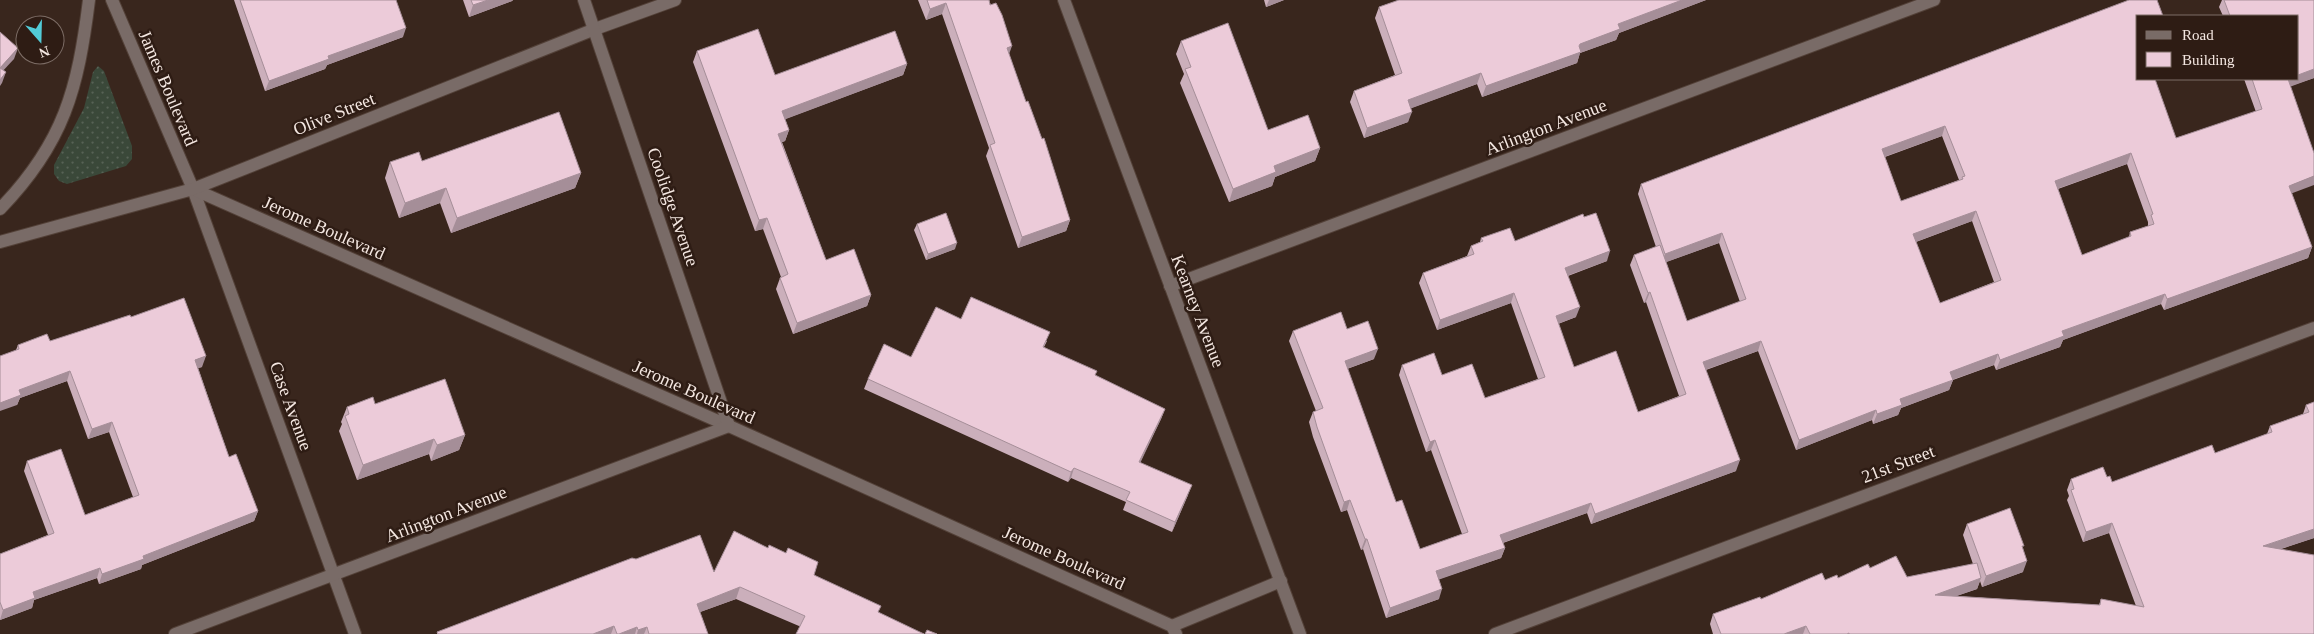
<svg xmlns="http://www.w3.org/2000/svg" width="2314" height="634" viewBox="0 0 2314 634" font-family="Georgia,serif">
	<style>
		.grass { fill: url(#grass-dots) }
		.lines { fill: none; stroke-linecap: round; stroke-linejoin: round }
		.minor-casing { stroke: #534138; stroke-width: 14 }
		.tertiary-casing { stroke: #534138; stroke-width: 14 }
		.minor { stroke: #796b67; stroke-width: 12 }
		.tertiary { stroke: #796b67; stroke-width: 12 }
		.wall { fill: #cbafbb; fill-rule: evenodd }
		.shaded-wall { fill: #a58e98 }
		.building { fill: #eccbd9; stroke: #a58e98; fill-rule: evenodd }
		.labels { text-anchor: middle; dominant-baseline: central; stroke-width: 5; stroke-linejoin: round; paint-order: stroke }
		.street-label { font-size: 18px; fill: #f4e7e1; stroke: #2e1c14 }
	</style>
	<defs>
		<pattern id="grass-dots" width="8" height="8" patternUnits="userSpaceOnUse" patternTransform="scale(1.25)"><rect width="8" height="8" fill="#3a4839"/><path d="M2 2h.1M6 6h.1" fill="none" stroke="#576255" stroke-width="1.8" stroke-linecap="round"/></pattern>
	</defs>
	<rect width="100%" height="100%" fill="#39261d"/>
	<polygon class="grass" points="98,66 104,71 132,146 132,159 126,166 67,184 59,181 54,174 54,165 84,108 93,72"/>
	<g class="lines">
		<g class="minor-casing">
			<g id="minor">
				<polyline points="112,0 193,189 355,634"/>
				<polyline points="1064,0 1300,634"/>
				<polyline points="193,189 729,426 1172,626 1176,634"/>
				<path d="M 0,209 C 64,143 78,89 89,0"/>
				<polyline points="0,242 193,189 595,29 675,0"/>
				<polyline points="1170,286 1934,0"/>
				<polyline points="1172,626 1281,581"/>
				<polyline points="175,634 729,426 584,0"/>
			</g>
		</g>
		<g class="tertiary-casing">
			<polyline id="tertiary" points="1495,634 2314,328"/>
		</g>
		<use href="#minor" class="minor"/>
		<use href="#tertiary" class="tertiary"/>
	</g>
	<g class="wall">
		<polygon points="234,0 396,0 403,37 327,65 325,69 265,91"/>
		<polygon points="463,0 513,0 512,1 469,17"/>
		<polygon points="918,0 989,0 1009,54 1026,102 1070,220 1066,231 1018,248 986,156 989,148 942,14 926,20"/>
		<polygon points="1264,0 1284,0 1266,7"/>
		<polygon points="1399,0 1706,0 1619,33 1616,40 1580,53 1577,63 1482,97 1477,84 1411,108 1408,122 1364,138 1350,102 1354,91 1395,75 1375,18 1379,7"/>
		<path d="M 2222,0 L 2314,0 L 2314,78 L 2290,86 L 2292,194 L 2312,247 L 2308,258 L 2164,310 L 2161,304 L 2063,340 L 2060,347 L 1996,370 L 1994,365 L 1953,380 L 1949,390 L 1901,408 L 1898,415 L 1873,424 L 1872,420 L 1796,450 L 1758,351 L 1706,370 L 1736,471 L 1591,524 L 1587,513 L 1503,543 L 1505,548 L 1501,558 L 1439,579 L 1439,599 L 1386,618 L 1363,549 L 1361,550 L 1347,510 L 1341,512 L 1313,437 L 1309,422 L 1313,412 L 1316,411 L 1289,341 L 1293,331 L 1347,329 L 1374,359 L 1347,369 L 1396,502 L 1420,549 L 1462,534 L 1431,450 L 1426,452 L 1399,375 L 1402,365 L 1442,375 L 1485,398 L 1538,379 L 1511,303 L 1437,330 L 1419,283 L 1423,273 L 1467,256 L 1471,246 L 1480,242 L 1481,238 L 1515,241 L 1607,261 L 1568,276 L 1576,317 L 1558,324 L 1574,367 L 1638,412 L 1679,396 L 1646,302 L 1644,303 L 1630,265 L 1634,255 L 1656,247 L 1638,194 L 1641,184 L 2138,79 L 2176,138 L 2256,112 L 2244,79 L 2298,79 L 2298,16 L 2223,16 L 2219,7 ZM 1942,136 L 1959,180 L 1901,201 L 1885,157 ZM 2127,164 L 2148,222 L 2148,226 L 2130,232 L 2129,237 L 2082,255 L 2058,189 ZM 1972,221 L 1994,282 L 1940,303 L 1916,242 ZM 1719,243 L 1740,302 L 1687,321 L 1666,262 Z"/>
		<polygon points="1181,41 1268,130 1320,148 1315,161 1275,177 1272,186 1229,202 1180,83 1184,74 1176,54"/>
		<polygon points="697,51 775,75 907,64 903,75 785,119 789,130 785,141 782,142 826,260 871,295 867,306 793,334 776,289 780,278 781,277 763,229 755,231 693,62"/>
		<polygon points="422,161 581,173 575,188 451,233 440,203 399,218 385,178 390,162"/>
		<polygon points="917,224 955,249 926,260 914,230"/>
		<polygon points="131,317 202,367 198,368 229,457 258,511 254,521 142,565 141,569 99,584 97,578 34,600 32,608 0,620 0,554 48,535 24,471 27,461 85,515 133,497 109,432 88,439 67,381 20,398 17,405 16,350 18,345 50,341"/>
		<polygon points="961,319 1047,341 1044,347 1096,376 1165,409 1161,419 1140,462 1188,495 1172,532 1123,510 1126,502 1071,478 1068,482 864,389 868,379 911,357"/>
		<polygon points="2314,402 2314,538 2281,549 2314,634 1713,634 1710,624 1713,614 1825,580 1838,578 1870,568 1907,577 1973,564 1963,535 1967,524 2023,549 2023,572 1982,587 1980,581 1977,589 1956,596 2099,605 2101,599 2136,606 2109,533 2083,542 2067,500 2069,496 2067,490 2071,479 2107,477 2112,482 2215,453 2267,434 2270,426 2303,414 2306,405"/>
		<polygon points="375,404 465,435 459,450 431,461 429,454 357,480 339,431 342,424 341,422 347,407"/>
		<polygon points="636,559 714,572 814,575 879,613 799,626 736,599 700,612 708,634 437,634 437,632"/>
	</g>
	<g class="shaded-wall">
		<polygon points="488,0 513,0 512,1 469,17 473,5"/>
		<polygon points="1269,0 1284,0 1266,7"/>
		<polygon points="1682,0 1706,0 1619,33 1616,40 1580,53 1577,63 1482,97 1486,86 1579,46 1580,44 1618,24"/>
		<polygon points="946,3 942,14 926,20 930,9"/>
		<polygon points="406,28 403,37 327,65 325,69 265,91 269,81 328,56"/>
		<polygon points="1012,46 1008,57 1007,48"/>
		<polygon points="18,48 14,59 0,74 0,68"/>
		<polygon points="907,64 903,75 778,122 782,111"/>
		<polygon points="2314,69 2314,78 2284,89 2288,79 2298,79 2298,75"/>
		<polygon points="6,72 2,83 0,86 0,80"/>
		<polygon points="1481,73 1477,84 1404,111 1408,100"/>
		<polygon points="1412,112 1408,122 1364,138 1367,128"/>
		<polygon points="1945,126 1942,136 1878,159 1882,149"/>
		<polygon points="789,130 785,141 774,145 778,134"/>
		<polygon points="1320,148 1315,161 1275,177 1272,186 1229,202 1233,189 1274,166"/>
		<polygon points="2131,153 2127,164 2051,191 2055,181"/>
		<polygon points="581,173 575,188 451,233 457,218"/>
		<polygon points="2314,176 2314,185 2285,196 2289,186"/>
		<polygon points="446,188 440,203 399,218 405,203"/>
		<polygon points="1976,211 1972,221 1910,244 1913,234"/>
		<polygon points="767,218 763,229 755,231 759,220"/>
		<polygon points="1070,220 1066,231 1018,248 1022,237"/>
		<polygon points="1722,233 1719,243 1661,264 1665,254"/>
		<polygon points="957,243 955,249 926,260 928,254"/>
		<polygon points="2312,247 2308,258 2164,310 2167,299"/>
		<polygon points="1610,251 1607,261 1561,278 1565,268"/>
		<polygon points="1650,292 1646,302 1644,303 1648,293"/>
		<polygon points="1514,293 1511,303 1437,330 1440,320"/>
		<polygon points="2165,294 2161,304 2063,340 2060,347 1996,370 2000,360 2062,331"/>
		<polygon points="871,295 867,306 793,334 797,323"/>
		<polygon points="1580,307 1576,317 1552,326 1556,316"/>
		<polygon points="1761,341 1758,351 1699,372 1703,362"/>
		<polygon points="1378,349 1374,359 1341,371 1345,361"/>
		<polygon points="1998,354 1994,365 1946,382 1950,372"/>
		<polygon points="206,356 202,367 191,370 195,360"/>
		<polygon points="70,371 67,381 20,398 17,405 0,411 0,403 19,390"/>
		<polygon points="1953,380 1949,390 1901,408 1898,415 1873,424 1877,414 1900,399"/>
		<polygon points="1165,409 1161,419 1136,472 1139,462"/>
		<polygon points="1876,410 1872,420 1796,450 1799,440"/>
		<polygon points="112,422 109,432 88,439 92,429"/>
		<polygon points="465,435 459,450 431,461 437,445"/>
		<polygon points="434,439 429,454 357,480 363,465"/>
		<polygon points="1435,440 1431,450 1426,452 1430,442"/>
		<polygon points="1740,460 1736,471 1591,524 1595,514"/>
		<polygon points="1074,468 1071,478 1068,482 1071,472"/>
		<polygon points="1192,485 1188,495 1172,532 1175,522"/>
		<polygon points="1350,500 1347,510 1341,512 1344,502"/>
		<polygon points="1591,503 1587,513 1496,545 1500,535"/>
		<polygon points="258,511 254,521 142,565 141,569 99,584 102,574 143,556"/>
		<polygon points="2112,523 2109,533 2083,542 2086,532"/>
		<polygon points="2314,529 2314,538 2259,556 2263,546"/>
		<polygon points="1365,539 1367,539 1363,549 1361,550"/>
		<polygon points="1505,548 1501,558 1432,582 1436,571"/>
		<polygon points="2027,561 2023,572 1982,587 1986,576"/>
		<polygon points="100,568 97,578 34,600 32,608 0,620 3,610 33,592"/>
		<polygon points="1981,578 1977,589 1931,605 1935,595"/>
		<polygon points="740,587 736,599 692,615 697,604"/>
		<polygon points="1442,589 1439,599 1386,618 1390,608"/>
		<polygon points="614,626 611,634 593,634"/>
		<polygon points="1806,626 1803,634 1784,634"/>
		<polygon points="637,627 635,634 619,634"/>
		<polygon points="647,627 644,634 637,634 638,630"/>
	</g>
	<g class="building">
		<polygon points="240,0 396,0 406,28 328,56 329,59 269,81"/>
		<polygon points="471,0 488,0 473,5"/>
		<polygon points="927,0 989,0 990,5 996,3 1002,15 1012,46 1007,48 1026,102 1028,101 1042,139 1044,138 1070,220 1022,237 990,145 995,143 946,3 930,9"/>
		<polygon points="1399,0 1682,0 1618,24 1620,29 1580,44 1579,46 1581,52 1486,86 1481,73 1408,100 1412,112 1367,128 1354,91 1402,73 1379,7"/>
		<path d="M 2129,0 L 2157,0 L 2163,16 L 2138,16 L 2138,79 L 2155,79 L 2176,138 L 2262,109 L 2252,79 L 2288,79 L 2314,153 L 2314,176 L 2289,186 L 2312,247 L 2167,299 L 2165,294 L 2062,331 L 2064,336 L 2000,360 L 1998,354 L 1950,372 L 1953,380 L 1900,399 L 1902,405 L 1877,414 L 1876,410 L 1799,440 L 1761,341 L 1703,362 L 1740,460 L 1595,514 L 1591,503 L 1500,535 L 1505,548 L 1436,571 L 1442,589 L 1390,608 L 1367,539 L 1365,539 L 1350,500 L 1344,502 L 1317,427 L 1313,412 L 1323,408 L 1293,331 L 1341,312 L 1347,329 L 1368,321 L 1378,349 L 1345,361 L 1396,502 L 1402,500 L 1420,549 L 1468,532 L 1435,440 L 1430,442 L 1402,365 L 1434,353 L 1442,375 L 1472,364 L 1485,398 L 1545,377 L 1514,293 L 1440,320 L 1423,273 L 1474,254 L 1471,246 L 1483,241 L 1481,238 L 1510,228 L 1515,241 L 1583,214 L 1584,217 L 1596,213 L 1610,251 L 1565,268 L 1580,307 L 1556,316 L 1574,367 L 1616,351 L 1638,412 L 1686,394 L 1650,292 L 1648,293 L 1634,255 L 1660,245 L 1687,321 L 1746,299 L 1722,233 L 1665,254 L 1641,184 ZM 1945,126 L 1965,176 L 1962,177 L 1963,179 L 1901,201 L 1882,149 ZM 2131,153 L 2153,214 L 2151,215 L 2154,224 L 2130,232 L 2131,236 L 2082,255 L 2055,181 ZM 1976,211 L 2001,280 L 1940,303 L 1913,234 Z"/>
		<polygon points="2224,0 2314,0 2314,69 2298,75 2298,16 2230,16"/>
		<polygon points="1228,23 1268,130 1308,115 1320,148 1274,166 1276,172 1233,189 1185,69 1191,67 1181,41"/>
		<polygon points="758,29 775,75 895,31 907,64 782,111 789,130 778,134 826,260 854,249 871,295 797,323 780,278 788,274 767,218 759,220 697,51"/>
		<polygon points="0,32 18,48 0,68 6,72 0,80"/>
		<polygon points="559,112 581,173 457,218 446,188 405,203 390,162 419,152 422,161"/>
		<polygon points="946,213 957,243 928,254 917,224"/>
		<polygon points="971,297 1050,332 1043,347 1097,371 1095,375 1165,409 1139,462 1192,485 1175,522 1126,500 1130,492 1074,468 1071,472 868,379 884,344 911,357 936,307 961,319"/>
		<polygon points="184,298 206,356 195,360 206,392 229,457 236,454 258,511 143,556 144,559 102,574 100,568 33,592 35,598 3,610 0,602 0,554 54,533 27,461 61,449 85,515 139,495 112,422 92,429 70,371 19,390 21,395 0,403 0,356 19,349 18,345 47,334 50,341 130,315 131,317"/>
		<polygon points="445,379 465,435 437,445 434,439 363,465 345,416 349,414 347,407 373,397 375,404"/>
		<polygon points="2314,402 2314,529 2263,546 2314,555 2314,634 1849,634 1849,633 1847,634 1810,634 1806,626 1784,634 1721,634 1713,614 1760,597 1761,599 1822,573 1825,580 1837,575 1838,578 1868,564 1870,568 1896,556 1907,577 1977,563 1981,578 1935,595 2100,605 2101,599 2144,607 2112,523 2086,532 2071,490 2074,489 2071,479 2103,467 2107,477 2110,476 2112,482 2212,445 2215,453 2272,432 2270,426 2309,412 2306,405"/>
		<polygon points="2010,508 2024,546 2022,546 2027,561 1986,576 1967,524"/>
		<polygon points="734,531 768,548 769,545 786,553 788,548 818,562 814,575 881,606 878,612 924,634 796,634 805,616 740,587 697,604 708,634 649,634 647,627 638,630 637,627 619,634 617,634 614,626 593,634 438,634 437,632 632,558 636,559 700,535 714,572"/>
		<polygon points="927,630 937,634 925,634"/>
	</g>
	<g class="labels">
		<g class="street-label">
			<text transform="translate(168 88) rotate(67)">James Boulevard</text>
			<text transform="translate(334 114) rotate(-22)">Olive Street</text>
			<text transform="translate(1546 127) rotate(-21)">Arlington Avenue</text>
			<text transform="translate(673 207) rotate(71)">Coolidge Avenue</text>
			<text transform="translate(324 228) rotate(24)">Jerome Boulevard</text>
			<text transform="translate(1198 311) rotate(69)">Kearney Avenue</text>
			<text transform="translate(694 392) rotate(24)">Jerome Boulevard</text>
			<text transform="translate(291 406) rotate(70)">Case Avenue</text>
			<text transform="translate(1898 464) rotate(-21)">21st Street</text>
			<text transform="translate(446 514) rotate(-21)">Arlington Avenue</text>
			<text transform="translate(1064 558) rotate(24)">Jerome Boulevard</text>
		</g>
	</g>
	<rect x="2136" y="15" width="162" height="65" fill="#2e1c14" stroke="#7d6d66"/>
	<rect x="2146" y="31" width="25" height="8" fill="#796b67" stroke="#7d6d66"/>
	<text x="2182" y="40" font-size="15" fill="#f4e7e1">Road</text>
	<rect x="2146" y="52" width="25" height="15" fill="#eccbd9" stroke="#7d6d66"/>
	<text x="2182" y="65" font-size="15" fill="#f4e7e1">Building</text>
	<g transform="translate(40 40) rotate(160)"><circle r="24" fill="#2e1c14" stroke="#7d6d66"/>
	<path d="M0-4L9 19L0 12L-9 19Z" fill="#52cbd7"/>
	<text y="-8" font-size="14" font-weight="bold" text-anchor="middle" fill="#f4e7e1">N</text>
	</g>
</svg>
